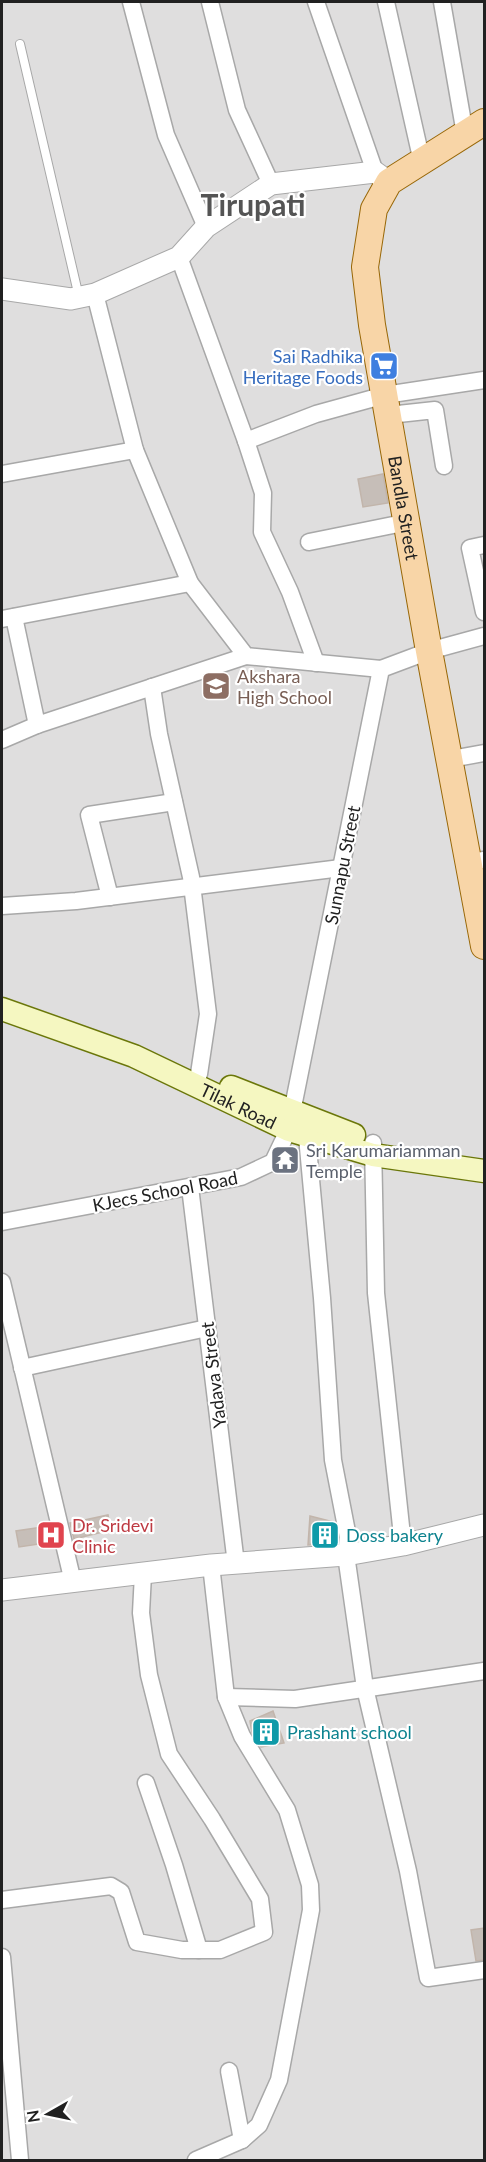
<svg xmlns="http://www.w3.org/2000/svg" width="486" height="2162" viewBox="0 0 486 2162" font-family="Lato,sans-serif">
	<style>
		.residential { fill: #dfdede }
		.building { fill: #c6beb8; stroke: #c2b5ab; stroke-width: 1.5 }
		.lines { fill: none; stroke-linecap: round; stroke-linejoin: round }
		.service-casing { stroke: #a8a8a8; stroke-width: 10 }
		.minor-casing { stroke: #a8a8a8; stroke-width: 19 }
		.tertiary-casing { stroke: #a8a8a8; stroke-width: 23 }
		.secondary-casing { stroke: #6b770a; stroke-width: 25 }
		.primary-casing { stroke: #986707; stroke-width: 28 }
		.service { stroke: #fff; stroke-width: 8 }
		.minor { stroke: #fff; stroke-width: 16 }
		.tertiary { stroke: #fff; stroke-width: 21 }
		.secondary { stroke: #f5f7c1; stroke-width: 22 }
		.primary { stroke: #f8d5a7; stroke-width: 26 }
		.labels { text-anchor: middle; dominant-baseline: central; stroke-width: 4.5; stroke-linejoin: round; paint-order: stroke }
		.shop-label { font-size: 18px; fill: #366cbe; stroke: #fff; text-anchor: end }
		.street-label { font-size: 18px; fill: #212121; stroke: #fff }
		.education-label { font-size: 18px; fill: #785e54; stroke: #fff; text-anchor: start }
		.worship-label { font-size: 18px; fill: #5b616d; stroke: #fff; text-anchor: start }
		.health-label { font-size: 18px; fill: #be3a42; stroke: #fff; text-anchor: start }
		.culture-label { font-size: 18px; fill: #0d838f; stroke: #fff; text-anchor: start }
		.town-label { font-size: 30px; font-weight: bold; fill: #545454; stroke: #fff }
	</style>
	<rect width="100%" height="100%" fill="#f1eee9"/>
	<rect class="residential" x="2" y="2" width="482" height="2158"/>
	<g class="building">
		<polygon points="383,474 388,503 363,507 358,479"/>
		<polygon points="108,1515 111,1530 74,1539 70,1523"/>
		<polygon points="310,1516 334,1522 337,1543 308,1545"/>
		<polygon points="49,1526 53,1542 19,1547 16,1531"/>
		<polygon points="273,1711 284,1743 261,1747 252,1733 250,1721"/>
		<polygon points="484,1928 484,1960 476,1961 471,1930"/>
	</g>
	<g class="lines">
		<g class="service-casing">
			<polyline id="service" points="20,44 79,297"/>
		</g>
		<g class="minor-casing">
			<g id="minor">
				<polyline points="131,2 166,135 206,227"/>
				<polyline points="210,2 237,110 271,184"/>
				<polyline points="316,2 375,172"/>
				<polyline points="386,2 422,162"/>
				<polyline points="442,2 465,134"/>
				<polyline points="179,257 246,441"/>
				<polyline points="95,294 135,450 190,583 246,656 381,669"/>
				<polyline points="389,415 435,410 444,466"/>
				<polyline points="2,474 135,450"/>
				<polyline points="309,542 408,522"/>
				<polyline points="484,545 470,548 484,612"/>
				<polyline points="14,617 37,725"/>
				<polyline points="2,619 190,583"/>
				<polyline points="316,663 290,592 262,532 263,493 246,441 316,414 385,395 484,380"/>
				<polyline points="152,687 159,734 191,877 208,1014 199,1074"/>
				<polyline points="2,740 37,725 246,656"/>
				<polyline points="451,759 484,753"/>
				<polyline points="469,862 484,860"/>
				<polyline points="110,897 89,815 174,802"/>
				<polyline points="2,906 76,901 341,868"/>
				<polyline points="292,1112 381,669 429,651 484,636"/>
				<polyline points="306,1126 322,1298 333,1460 348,1537 346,1555 365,1688 408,1871 428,1978 484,1970"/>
				<polyline points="373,1143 376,1293 403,1545"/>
				<polyline points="190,1187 236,1564"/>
				<polyline points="2,1222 241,1177 273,1162 293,1120"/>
				<polyline points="2,1282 73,1582"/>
				<polyline points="22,1368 207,1328"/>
				<polyline points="226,1697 295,1699 484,1671"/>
				<polyline points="146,1783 174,1865 199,1950"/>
				<polyline points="2,1900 111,1886 121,1892 137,1942 182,1950 220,1950 264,1932 260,1899 212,1819 169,1754 149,1675 141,1613 143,1574"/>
				<polyline points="2,1957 20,2160"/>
				<polyline points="229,2071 242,2140"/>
				<polyline points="196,2160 242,2140 259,2125 279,2080 311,1910 310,1885 287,1810 242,1736 226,1697 211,1565"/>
			</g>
		</g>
		<g class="tertiary-casing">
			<g id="tertiary">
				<polyline points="2,289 71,299 95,294 179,257 206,227 271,184 375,172 389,182"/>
				<polyline points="2,1590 211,1565 346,1555 403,1545 484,1525"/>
			</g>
		</g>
		<g class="secondary-casing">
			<g id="secondary">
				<path id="s1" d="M 2,1009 L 134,1056 L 289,1130 L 373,1155 L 484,1171"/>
				<polyline points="231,1087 354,1135"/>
			</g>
		</g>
		<g class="primary-casing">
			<g id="primary">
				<path id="s2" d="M 484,122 L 389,182 L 374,209 L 365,267 L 372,325 L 429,651 L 484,946"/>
			</g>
		</g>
		<use href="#service" class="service"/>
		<use href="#minor" class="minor"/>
		<use href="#tertiary" class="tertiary"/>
		<use href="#secondary" class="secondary"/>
		<use href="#primary" class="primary"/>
	</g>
	<defs>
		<g id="supermarket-square" transform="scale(1.5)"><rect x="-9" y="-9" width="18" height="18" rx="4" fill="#3f7fe0" stroke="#fff"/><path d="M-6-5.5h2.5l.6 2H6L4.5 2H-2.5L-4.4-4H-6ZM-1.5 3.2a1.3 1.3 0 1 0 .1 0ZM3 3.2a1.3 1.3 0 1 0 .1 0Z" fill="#fff"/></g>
		<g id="school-square" transform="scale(1.5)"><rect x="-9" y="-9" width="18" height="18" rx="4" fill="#8d6e63" stroke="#fff"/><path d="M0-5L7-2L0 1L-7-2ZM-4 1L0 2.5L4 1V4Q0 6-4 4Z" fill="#fff"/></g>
		<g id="temple-square" transform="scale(1.5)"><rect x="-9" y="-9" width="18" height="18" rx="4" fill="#6b7280" stroke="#fff"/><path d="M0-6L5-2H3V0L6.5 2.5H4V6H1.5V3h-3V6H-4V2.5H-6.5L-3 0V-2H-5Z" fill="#fff"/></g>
		<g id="hospital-square" transform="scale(1.5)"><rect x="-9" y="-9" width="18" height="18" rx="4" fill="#e0444e" stroke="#fff"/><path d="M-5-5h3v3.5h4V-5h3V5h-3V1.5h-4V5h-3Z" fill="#fff"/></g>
		<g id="building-square" transform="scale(1.5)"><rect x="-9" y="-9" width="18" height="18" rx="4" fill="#0f9aa8" stroke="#fff"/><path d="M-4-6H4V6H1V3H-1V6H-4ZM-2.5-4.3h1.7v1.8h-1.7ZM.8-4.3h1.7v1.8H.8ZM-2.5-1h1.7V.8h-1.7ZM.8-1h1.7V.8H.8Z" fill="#fff"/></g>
	</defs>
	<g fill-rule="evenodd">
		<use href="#supermarket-square" x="384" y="366"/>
		<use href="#school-square" x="216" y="686"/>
		<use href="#temple-square" x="285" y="1160"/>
		<use href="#hospital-square" x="51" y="1535"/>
		<use href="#building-square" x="325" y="1535"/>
		<use href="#building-square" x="266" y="1732"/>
	</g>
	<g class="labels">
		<g class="shop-label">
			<text x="363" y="356">Sai Radhika<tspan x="363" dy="21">Heritage Foods</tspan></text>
		</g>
		<g class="street-label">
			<text stroke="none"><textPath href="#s2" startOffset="446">Bandla Street</textPath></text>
			<text transform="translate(342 865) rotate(-79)">Sunnapu Street</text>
			<text stroke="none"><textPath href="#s1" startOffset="256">Tilak Road</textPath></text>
			<text transform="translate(165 1191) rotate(-11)">KJecs School Road</text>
			<text transform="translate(213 1375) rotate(-97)">Yadava Street</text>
		</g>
		<g class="education-label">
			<text x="237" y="676">Akshara<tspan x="237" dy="21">High School</tspan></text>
		</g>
		<g class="worship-label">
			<text x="306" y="1150">Sri Karumariamman<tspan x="306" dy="21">Temple</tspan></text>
		</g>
		<g class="health-label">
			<text x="72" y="1525">Dr. Sridevi<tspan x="72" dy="21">Clinic</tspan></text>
		</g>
		<g class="culture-label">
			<text x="346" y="1535">Doss bakery</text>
			<text x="287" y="1732">Prashant school</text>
		</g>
		<g class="town-label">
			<text x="253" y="204">Tirupati</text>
		</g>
	</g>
	<rect width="486" height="2162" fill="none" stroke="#212121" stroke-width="6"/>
	<g transform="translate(48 2114) rotate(261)" stroke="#ffffff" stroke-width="4.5" paint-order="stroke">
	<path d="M0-4.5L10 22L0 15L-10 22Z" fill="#212121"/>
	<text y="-9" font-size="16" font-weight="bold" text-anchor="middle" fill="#212121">N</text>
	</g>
</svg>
